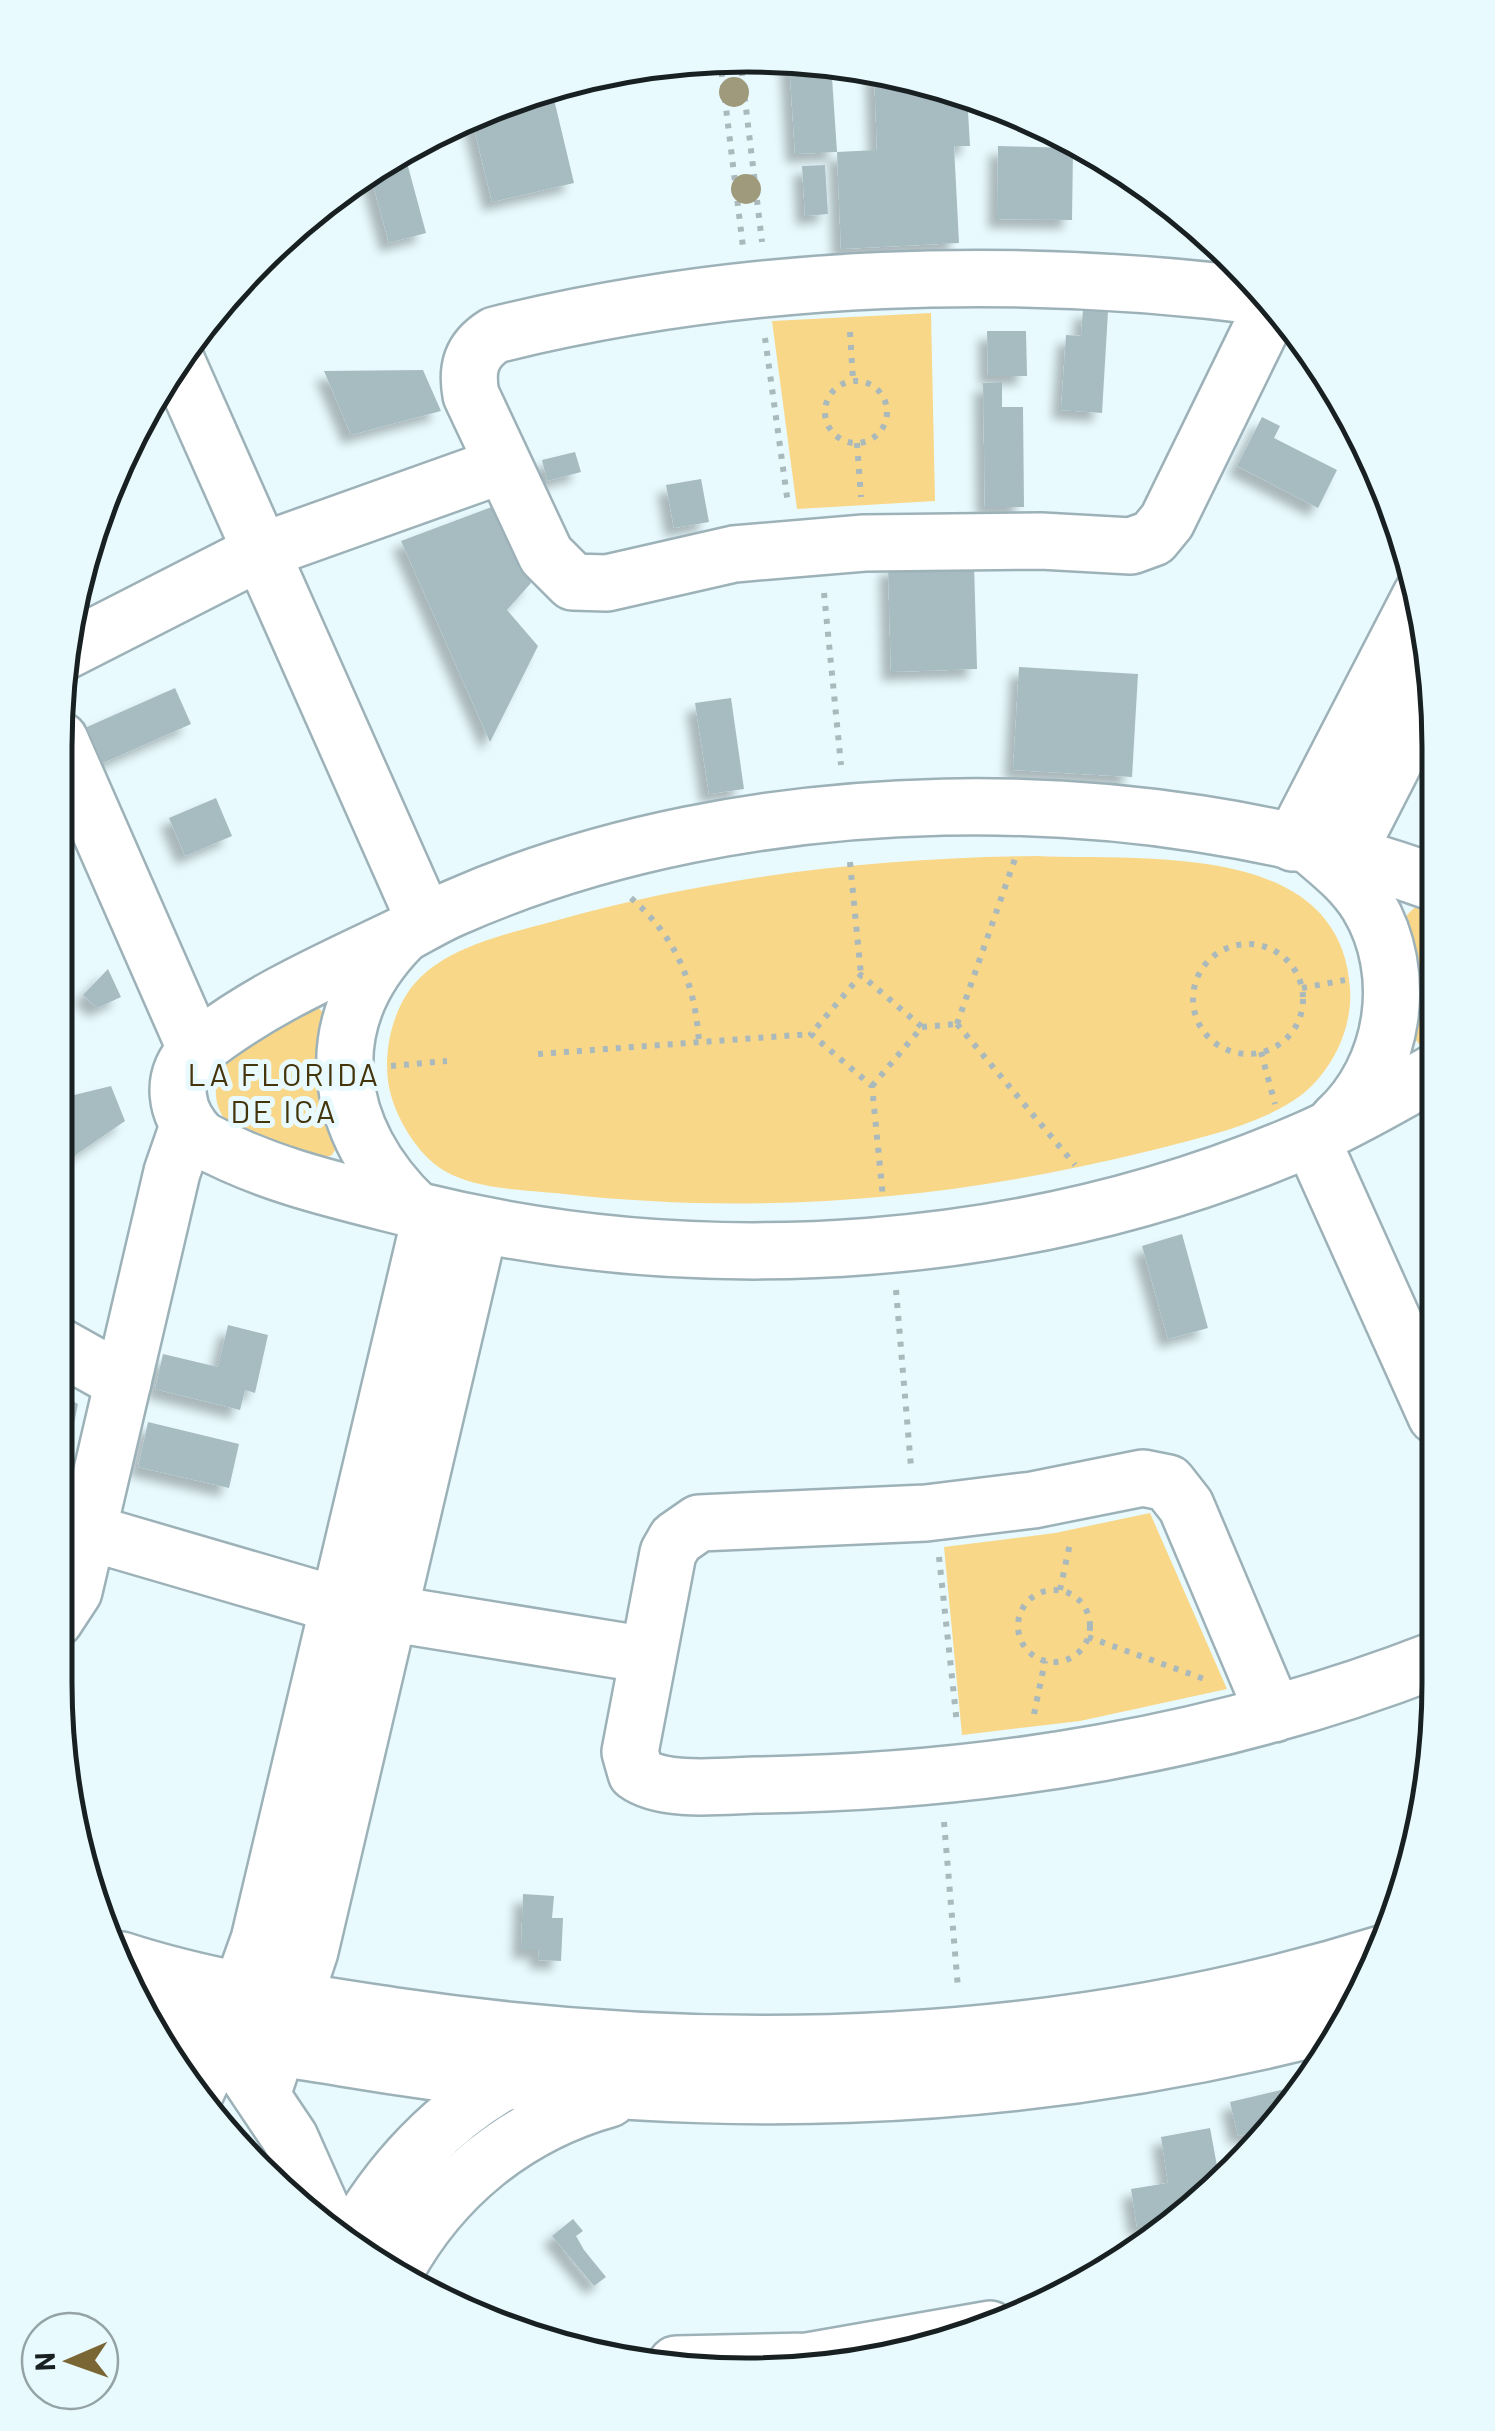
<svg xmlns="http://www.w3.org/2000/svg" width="1495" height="2431" viewBox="0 0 1495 2431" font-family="Barlow,sans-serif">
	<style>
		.green { fill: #f9d789 }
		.building { fill: #a7bcc1; filter: url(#shadow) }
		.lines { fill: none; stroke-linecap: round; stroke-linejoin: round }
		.minor-casing { stroke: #9db2b8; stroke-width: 60 }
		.path { stroke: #aab9bc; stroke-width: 6; stroke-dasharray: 5 8; stroke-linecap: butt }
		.minor { stroke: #fff; stroke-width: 55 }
		.tree { fill: #9f9a7b }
		.labels { text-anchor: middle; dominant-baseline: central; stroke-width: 10; stroke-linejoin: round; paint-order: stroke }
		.neighbourhood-label { font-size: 32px; letter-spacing: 2.5px; fill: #45350c; stroke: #e8fafe }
		.rim { fill: none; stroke: #182022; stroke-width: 5 }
	</style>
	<defs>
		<filter id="shadow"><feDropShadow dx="-9" dy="9" stdDeviation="5" flood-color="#0004"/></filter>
	</defs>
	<rect width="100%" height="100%" fill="#e8fafe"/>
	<g class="green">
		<polygon points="931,313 935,501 797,509 772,321"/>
		<path d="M 1035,856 C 1142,861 1340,839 1350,988 C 1353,1028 1332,1072 1300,1096 C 1261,1125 1199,1138 1153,1150 C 957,1199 764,1216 564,1194 C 527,1190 476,1190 443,1170 C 417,1154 395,1117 389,1087 C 382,1049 394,1000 424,974 C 459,943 515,932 558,920 C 716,876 872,858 1035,856 Z"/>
		<polygon points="1438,903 1437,1047 1419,1044 1412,1035 1402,920 1418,904"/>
		<path d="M 317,1006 L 325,1015 L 336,1148 L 332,1155 C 317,1163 247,1137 231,1125 C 210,1109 212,1074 229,1056 C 249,1034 290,1020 317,1006 Z"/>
		<polygon points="1150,1513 1227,1689 1080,1721 962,1735 944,1547 1055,1533"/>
	</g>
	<g class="building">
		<polygon points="803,58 831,63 837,152 795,154 789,59"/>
		<polygon points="874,70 926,78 967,94 970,146 954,146 959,243 841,249 837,152 877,150"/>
		<polygon points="552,91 574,183 492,202 471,116"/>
		<polygon points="998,146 1073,148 1072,220 997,219"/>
		<polygon points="406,159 426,233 389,243 369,171"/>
		<polygon points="825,165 828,214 805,216 802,166"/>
		<polygon points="1083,309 1108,311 1102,413 1061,410 1066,335 1081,336"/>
		<polygon points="987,331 1026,331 1027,376 988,376"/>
		<polygon points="423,370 441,411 351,435 324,371"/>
		<polygon points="1002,382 1002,407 1023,407 1024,507 985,507 983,383"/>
		<polygon points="1262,417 1280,426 1274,438 1337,470 1318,508 1237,466"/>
		<polygon points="575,452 581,472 547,481 542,460"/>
		<polygon points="701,479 709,522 674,528 666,485"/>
		<polygon points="497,505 531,583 507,610 538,646 490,742 401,541"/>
		<polygon points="974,564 977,669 891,672 888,566"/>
		<polygon points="1019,667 1138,674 1132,777 1013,770"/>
		<polygon points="175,688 191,724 103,763 87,727"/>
		<polygon points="731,698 744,789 709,794 695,703"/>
		<polygon points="216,798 232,836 185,856 169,818"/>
		<polygon points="108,969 121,997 97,1008 83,995"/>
		<polygon points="111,1086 125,1121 58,1167 58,1099"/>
		<polygon points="1182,1234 1208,1328 1168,1339 1142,1246"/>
		<polygon points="228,1325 268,1335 255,1393 245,1390 240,1410 155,1389 163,1354 218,1367"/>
		<polygon points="57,1393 78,1404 70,1443 56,1436"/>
		<polygon points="148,1422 239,1444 229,1488 138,1467"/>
		<polygon points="523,1894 554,1896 552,1918 563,1918 561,1961 538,1960 539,1950 521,1950"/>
		<polygon points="1302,2085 1304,2093 1297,2105 1253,2149 1249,2133 1238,2136 1230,2102"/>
		<polygon points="1210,2128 1220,2182 1177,2225 1137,2227 1131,2189 1168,2183 1161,2137"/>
		<polygon points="573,2219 583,2231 576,2236 584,2250 606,2277 594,2286 552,2236"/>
	</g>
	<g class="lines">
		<g class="minor-casing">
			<g id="minor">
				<path d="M 1273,298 C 1017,264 746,273 495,335 C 471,350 466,368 471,395 L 546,555 L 573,582 L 607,583 L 734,554 L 864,543 L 1041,541 L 1131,546 L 1153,538 L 1167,521 L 1275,300"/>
				<polyline points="177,362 425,921"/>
				<polyline points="62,653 262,551 503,465"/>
				<polyline points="60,740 196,1050"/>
				<polyline points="1293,843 1421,595"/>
				<path d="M 1314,849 C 1334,866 1354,882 1368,905 C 1409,973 1395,1068 1337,1121"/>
				<polyline points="1339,870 1435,682"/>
				<path d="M 402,936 C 316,1023 332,1130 416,1210"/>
				<path d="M 1437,1071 C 1395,1094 1354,1119 1310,1138 C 1034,1259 707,1282 415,1210 C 340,1191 269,1176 201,1139 C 174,1113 169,1077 196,1050 C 259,1000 329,970 400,936 C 418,927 435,916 454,908 C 744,780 1141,775 1438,884"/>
				<polyline points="1311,1138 1436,1416"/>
				<polyline points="57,1345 123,1382"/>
				<polyline points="88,1532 338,1605 647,1655"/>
				<polyline points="55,1620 74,1591 172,1172 188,1126"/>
				<path d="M 1274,1714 L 1186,1506 L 1168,1483 L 1143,1478 L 1033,1500 L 926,1513 L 699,1523 L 676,1539 L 668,1553 L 630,1752 L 636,1773 C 663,1793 722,1786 756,1785 C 986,1782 1219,1744 1435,1660"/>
				<path d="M 121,1960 C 210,1989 303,2002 395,2016 C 725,2064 1064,2053 1385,1953"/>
				<path d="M 155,2024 C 218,2040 284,2048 348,2059 C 690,2116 1010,2109 1345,2021"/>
				<polyline points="241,2065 290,2138 334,2237"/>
				<polyline points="262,2095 310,1951 480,1225"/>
				<polyline points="194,2096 232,2015 259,1940 431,1214"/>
				<path d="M 349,2245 C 387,2175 446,2110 519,2074"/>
				<path d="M 396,2270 C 442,2186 516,2125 609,2099"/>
				<polyline points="676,2364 807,2361 990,2329"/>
			</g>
		</g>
		<g class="path">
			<polyline points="740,58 762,242"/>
			<polyline points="720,59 743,247"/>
			<polyline points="850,332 853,380"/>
			<polyline points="765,338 788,504"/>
			<circle cx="856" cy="412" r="31"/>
			<polyline points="857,443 861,497"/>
			<polyline points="824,593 841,765"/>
			<polyline points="850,862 861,975"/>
			<path d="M 631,898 C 676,937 695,983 699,1042"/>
			<circle cx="1248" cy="999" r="55"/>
			<polyline points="1302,988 1345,980"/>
			<polyline points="957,1024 1075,1165"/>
			<polyline points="957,1024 1016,856"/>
			<polyline points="922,1027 957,1024"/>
			<polyline points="1261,1052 1275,1104"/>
			<polyline points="538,1054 811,1034"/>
			<polyline points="391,1066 447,1061"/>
			<polyline points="872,1086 922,1027 861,975 811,1034 872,1086 883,1198"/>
			<polyline points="896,1290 911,1467"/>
			<polyline points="939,1557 957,1724"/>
			<circle cx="1054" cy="1626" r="36"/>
			<polyline points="1060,1590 1070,1543"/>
			<polyline points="1088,1637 1207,1680"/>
			<polyline points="1034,1714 1045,1661"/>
			<polyline points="944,1822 958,1988"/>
		</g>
		<use href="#minor" class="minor"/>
	</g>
	<g class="tree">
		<circle cx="734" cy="92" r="15"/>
		<circle cx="746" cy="189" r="15"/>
	</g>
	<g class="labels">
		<g class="neighbourhood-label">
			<text x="284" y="1073">LA FLORIDA<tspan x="284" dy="37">DE ICA</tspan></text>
		</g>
	</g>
	<path d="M0 0H1495V2431H0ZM747 72H747A675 675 0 0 1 1422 747V1683A675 675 0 0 1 747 2358H747A675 675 0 0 1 72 1683V747A675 675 0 0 1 747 72Z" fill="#e8fafe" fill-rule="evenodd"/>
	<path class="rim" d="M747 72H747A675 675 0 0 1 1422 747V1683A675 675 0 0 1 747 2358H747A675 675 0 0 1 72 1683V747A675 675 0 0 1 747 72Z"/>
	<g transform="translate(70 2361) rotate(268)"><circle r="48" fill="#e8fafe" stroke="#95a3a6" stroke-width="2.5"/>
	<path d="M0-8L18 38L0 25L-18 38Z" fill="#7a6534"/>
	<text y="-15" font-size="28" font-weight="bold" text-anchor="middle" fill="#182022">N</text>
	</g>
</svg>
